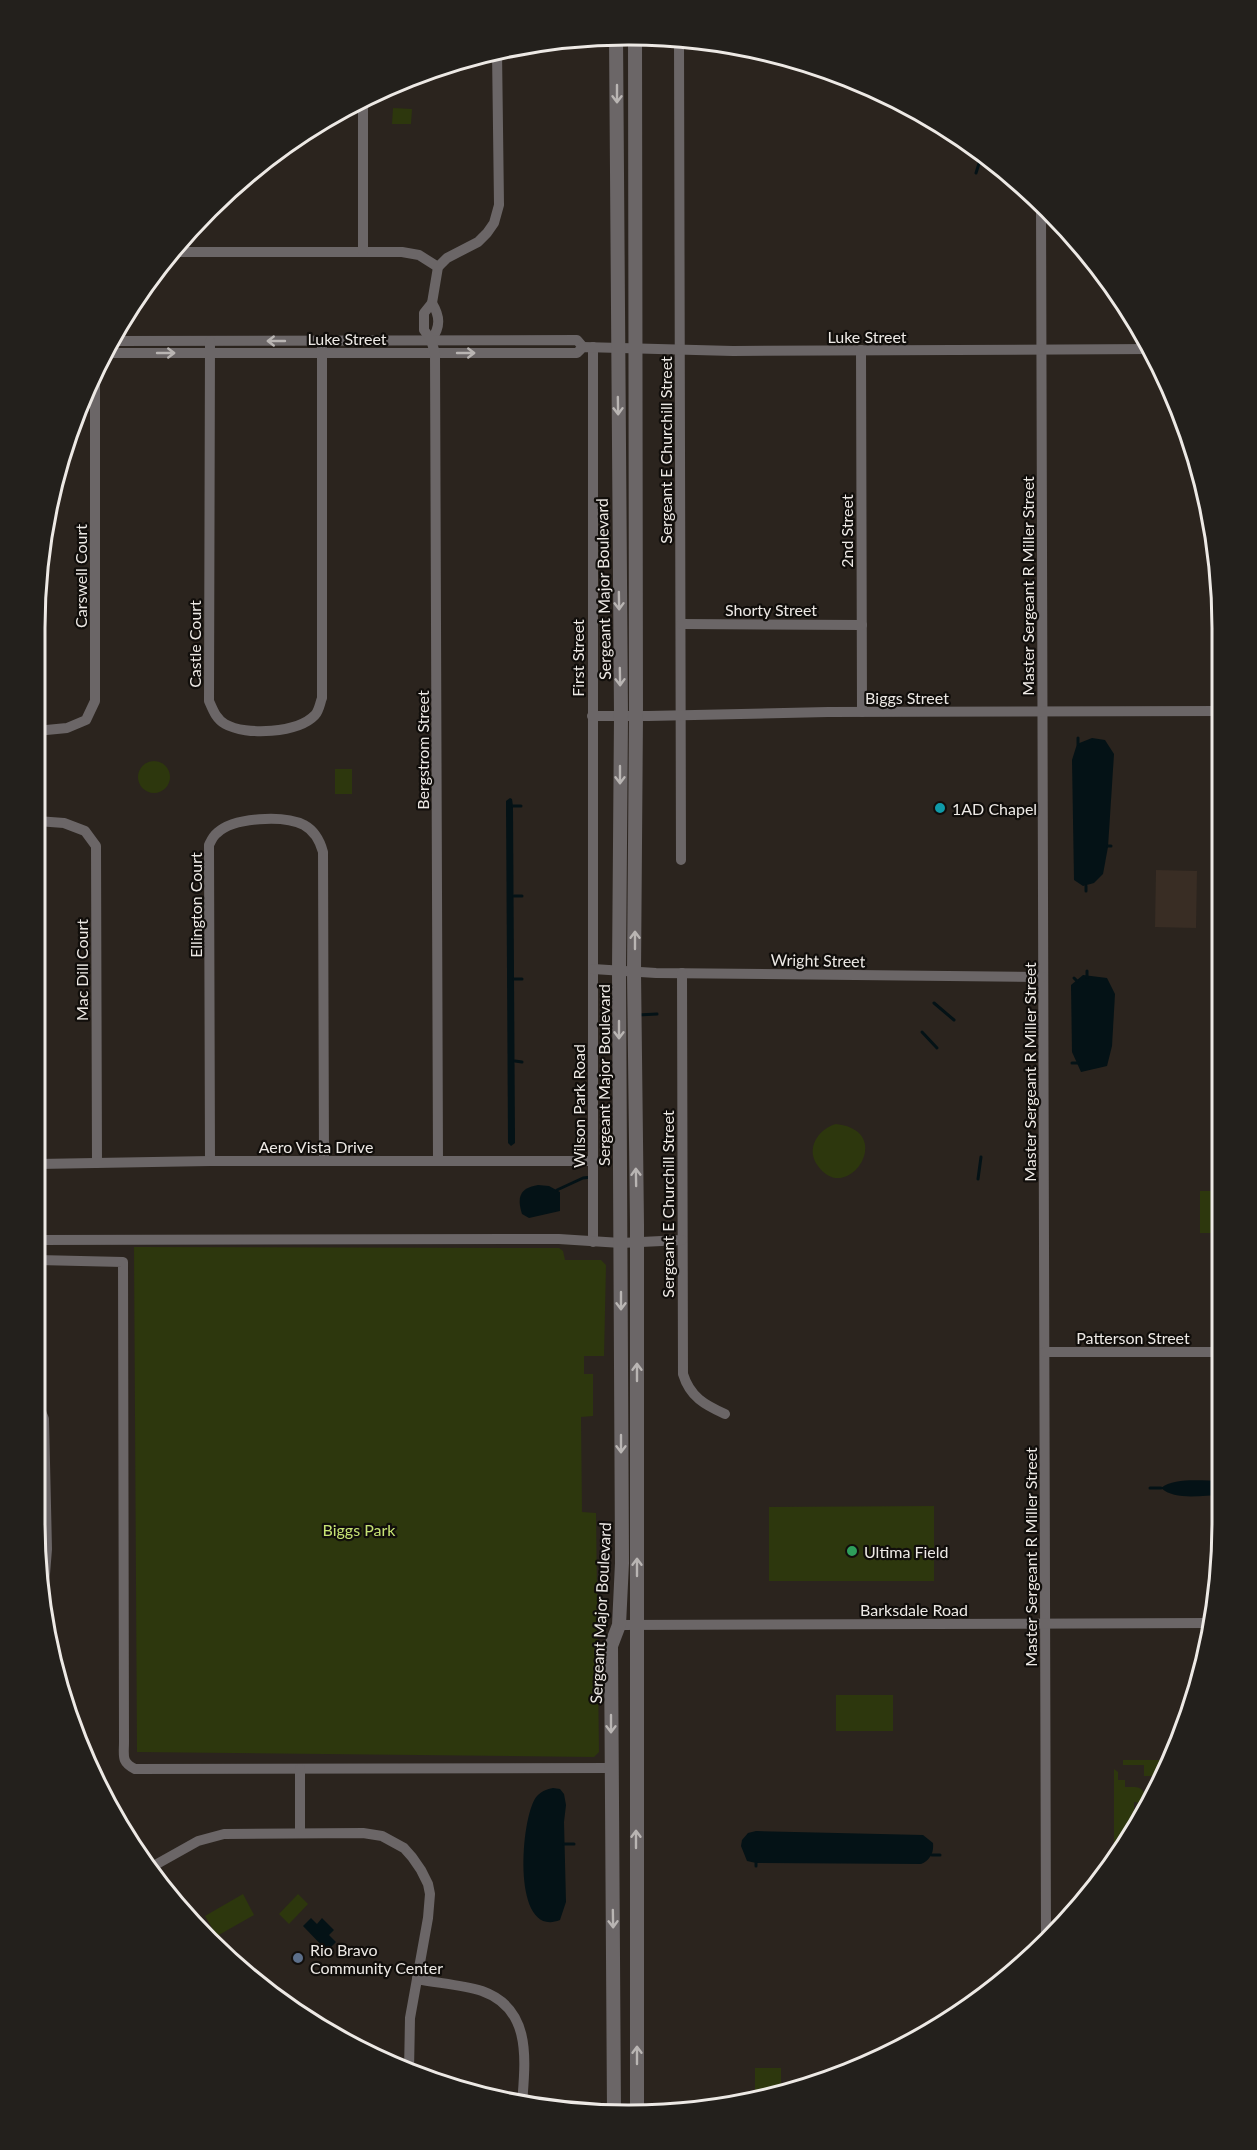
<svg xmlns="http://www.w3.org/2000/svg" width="1257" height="2150" viewBox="0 0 1257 2150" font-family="Lato,sans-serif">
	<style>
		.built { fill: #392d24 }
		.green { fill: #2d370d }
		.water { fill: #041216 }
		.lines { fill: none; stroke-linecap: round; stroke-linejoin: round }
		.stream { stroke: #041216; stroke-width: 3 }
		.minor { stroke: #6b6667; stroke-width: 10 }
		.tertiary { stroke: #6b6667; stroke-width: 14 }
		.oneway { stroke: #b9b5b3 }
		.culture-dot { fill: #0f9aa8; stroke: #110e0b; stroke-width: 2 }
		.leisure-dot { fill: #2e9e5b; stroke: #110e0b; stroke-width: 2 }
		.service-dot { fill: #5c6f8a; stroke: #110e0b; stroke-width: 2 }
		.labels { text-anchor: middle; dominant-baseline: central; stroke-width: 4.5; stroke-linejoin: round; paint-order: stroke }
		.street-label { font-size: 16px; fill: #ede9e5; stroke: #110e0b }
		.poi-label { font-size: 16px; fill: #ede9e5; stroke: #110e0b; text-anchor: start }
		.park-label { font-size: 16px; fill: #c6e274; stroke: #110e0b }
		.rim { fill: none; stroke: #ede9e5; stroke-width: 3 }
	</style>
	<rect width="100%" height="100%" fill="#2b241e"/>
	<polygon class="built" points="1156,870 1197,871 1196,928 1155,927"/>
	<g class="green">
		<polygon points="685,40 744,46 750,48 694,48"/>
		<polygon points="393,108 412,109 411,124 392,124"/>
		<circle cx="154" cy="777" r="16"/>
		<rect x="335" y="769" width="17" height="25"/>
		<path d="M 836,1124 C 898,1131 847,1207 818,1166 C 805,1149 818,1129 836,1124 Z"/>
		<rect x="1200" y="1191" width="21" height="42"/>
		<polygon points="134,1247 559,1248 563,1251 565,1260 601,1260 606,1265 604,1356 584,1356 584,1374 593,1374 593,1416 581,1417 582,1512 596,1513 599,1752 594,1757 137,1752"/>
		<polygon points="934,1506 934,1581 769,1581 769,1507"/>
		<rect x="836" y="1695" width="57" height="36"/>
		<polygon points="1123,1760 1168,1760 1160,1776 1144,1776 1144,1765 1123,1765"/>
		<path d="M 1114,1769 L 1118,1772 L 1118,1780 L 1125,1780 L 1125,1787 C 1134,1787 1144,1785 1145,1797 L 1141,1803 L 1134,1802 L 1134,1811 L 1140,1816 L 1121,1854 L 1114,1854 Z"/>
		<polygon points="243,1894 254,1915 217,1936 205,1916"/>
		<polygon points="298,1894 308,1904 289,1924 279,1914"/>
		<polygon points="755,2068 781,2068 781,2092 755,2097"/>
	</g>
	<g class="water">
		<polygon points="1092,738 1105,740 1114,754 1108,847 1103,874 1094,883 1083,886 1074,880 1072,760 1077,744"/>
		<polygon points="510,798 512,799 513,806 515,1143 511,1146 508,1143 506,801"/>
		<polygon points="1083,975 1107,978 1115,994 1112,1046 1107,1066 1081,1072 1072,1052 1071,985"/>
		<path d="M 538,1185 L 549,1186 L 560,1192 L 560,1211 L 529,1218 L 522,1214 C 517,1198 519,1188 538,1185 Z"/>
		<path d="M 1221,1481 L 1221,1495 C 1203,1495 1175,1501 1161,1488 C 1175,1477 1203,1481 1221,1481 Z"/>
		<path d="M 553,1788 L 560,1789 L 564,1794 L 566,1805 L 564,1822 L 566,1902 L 560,1920 C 510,1940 521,1813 537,1796 C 542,1791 547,1789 553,1788 Z"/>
		<path d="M 756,1831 L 923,1835 L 933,1843 C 934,1853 930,1860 921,1864 L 756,1863 L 747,1861 L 741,1846 L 742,1840 L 748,1833 Z"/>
		<polygon points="311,1918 317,1924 322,1918 334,1930 329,1935 336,1942 327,1951 303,1926"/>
	</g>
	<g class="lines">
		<g class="stream">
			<polyline points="976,173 982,154"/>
			<polyline points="1078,744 1078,738"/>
			<polyline points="513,806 521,806"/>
			<polyline points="1108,846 1111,846"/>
			<polyline points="1086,891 1086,886"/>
			<polyline points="514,896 522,896"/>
			<polyline points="1087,971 1087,977"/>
			<polyline points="1074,978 1077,981"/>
			<polyline points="514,979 522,979"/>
			<polyline points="934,1003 954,1020"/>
			<polyline points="638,1015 657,1014"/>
			<polyline points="922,1032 937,1048"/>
			<polyline points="515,1061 522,1062"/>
			<polyline points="1072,1063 1078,1063"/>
			<polyline points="978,1179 981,1157"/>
			<polyline points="557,1190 583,1178 592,1177"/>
			<polyline points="1150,1488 1161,1488"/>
			<polyline points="564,1844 574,1844"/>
			<polyline points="932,1855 940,1855"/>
			<polyline points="756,1866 756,1863"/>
		</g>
		<g class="minor">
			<polyline points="679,40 681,860"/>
			<polyline points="1041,202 1046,1941"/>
			<polyline points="172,252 402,252 419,255 438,267"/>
			<polyline points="363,252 363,100"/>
			<path d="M 431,340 C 441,327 440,316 432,303"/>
			<polyline points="114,341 577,340 583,347"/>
			<path d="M 210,341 L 209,701 C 213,710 216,719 225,724 C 246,736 298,733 315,715 C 319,711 320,703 322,698 L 322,340"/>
			<polyline points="593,347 593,1242"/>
			<polyline points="861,350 862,712"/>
			<polyline points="108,353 577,353 583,347 733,351 1151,349"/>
			<polyline points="681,624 862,625"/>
			<polyline points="592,716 648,716 828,712 1221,711"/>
			<polyline points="36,731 67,728 86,720 95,701 95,378"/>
			<polyline points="37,821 64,823 85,831 96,846 97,1163"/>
			<polyline points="593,969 656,973 1043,977"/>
			<path d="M 682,973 L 683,1374 C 690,1397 705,1405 725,1414"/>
			<path d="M 210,1161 L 209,845 C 211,841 213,836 217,833 C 234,817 284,815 304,825 C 315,831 320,841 323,852 L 324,1161"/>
			<polyline points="438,1161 435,353 431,340 424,330 424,313 432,303 438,267 447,258 478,242 487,233 494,223 499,205 497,51"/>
			<polyline points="38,1164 210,1161 593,1161"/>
			<polyline points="38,1240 559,1239 621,1243 682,1240"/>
			<path d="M 38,1260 L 123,1262 L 124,1742 C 124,1756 121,1762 135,1769 L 611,1768"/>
			<polyline points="1045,1352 1221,1352"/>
			<polyline points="39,1407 44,1419 47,1549 42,1611"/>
			<polyline points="619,1625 1209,1623"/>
			<polyline points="300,1769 300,1833"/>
			<polyline points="148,1869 198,1841 224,1834 363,1833 382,1836 404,1848 412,1857 421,1870 428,1884 430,1894 428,1918 410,2018 409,2071"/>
			<path d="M 417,1979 C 437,1983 463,1985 482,1991 C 533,2009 525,2062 522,2105"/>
		</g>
		<g class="tertiary">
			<polyline points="635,35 636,716 634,972 637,1224 637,2113"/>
			<polyline points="614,2113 611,1646 619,1625 622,1563 619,971 621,716 616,36"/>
		</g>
	</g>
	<defs><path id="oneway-shaft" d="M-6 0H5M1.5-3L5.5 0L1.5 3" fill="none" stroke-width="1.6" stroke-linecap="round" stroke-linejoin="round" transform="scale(1.5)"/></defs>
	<g class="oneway">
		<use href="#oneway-shaft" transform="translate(617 94) rotate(90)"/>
		<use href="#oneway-shaft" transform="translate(276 341) rotate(180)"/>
		<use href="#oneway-shaft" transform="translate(166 353)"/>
		<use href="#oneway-shaft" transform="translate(466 353)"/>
		<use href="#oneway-shaft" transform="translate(618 406) rotate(89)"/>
		<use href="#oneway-shaft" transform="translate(619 601) rotate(89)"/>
		<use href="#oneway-shaft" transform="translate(620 677) rotate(89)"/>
		<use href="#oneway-shaft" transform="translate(620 775) rotate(90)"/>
		<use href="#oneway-shaft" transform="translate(635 940) rotate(-90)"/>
		<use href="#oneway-shaft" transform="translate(619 1030) rotate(90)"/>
		<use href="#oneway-shaft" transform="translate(636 1177) rotate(-91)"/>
		<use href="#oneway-shaft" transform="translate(621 1301) rotate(90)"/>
		<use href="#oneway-shaft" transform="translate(637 1372) rotate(-90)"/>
		<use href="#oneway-shaft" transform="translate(621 1444) rotate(90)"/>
		<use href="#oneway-shaft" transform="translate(637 1567) rotate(-90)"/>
		<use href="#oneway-shaft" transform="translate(611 1724) rotate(90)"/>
		<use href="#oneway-shaft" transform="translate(636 1839) rotate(-90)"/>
		<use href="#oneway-shaft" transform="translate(613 1919) rotate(89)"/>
		<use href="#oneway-shaft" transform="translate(637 2055) rotate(-90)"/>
	</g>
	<circle class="culture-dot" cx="940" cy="808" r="6"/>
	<circle class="leisure-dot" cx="852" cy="1551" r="6"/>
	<circle class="service-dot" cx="298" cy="1958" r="6"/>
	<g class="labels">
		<g class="street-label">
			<text x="867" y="336">Luke Street</text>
			<text x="347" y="338">Luke Street</text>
			<text transform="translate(665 450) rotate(-90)">Sergeant E Churchill Street</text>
			<text transform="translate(846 531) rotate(-90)">2nd Street</text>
			<text transform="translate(80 576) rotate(-90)">Carswell Court</text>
			<text transform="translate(1027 586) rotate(-90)">Master Sergeant R Miller Street</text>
			<text transform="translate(603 589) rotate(-91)">Sergeant Major Boulevard</text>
			<text x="771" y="609">Shorty Street</text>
			<text transform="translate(194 644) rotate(-90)">Castle Court</text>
			<text transform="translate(577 658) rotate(-90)">First Street</text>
			<text x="907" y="697">Biggs Street</text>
			<text transform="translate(422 750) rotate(-90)">Bergstrom Street</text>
			<text transform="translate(195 905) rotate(-90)">Ellington Court</text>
			<text transform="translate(818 960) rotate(1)">Wright Street</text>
			<text transform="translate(81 970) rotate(-90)">Mac Dill Court</text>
			<text transform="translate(1029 1072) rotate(-90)">Master Sergeant R Miller Street</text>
			<text transform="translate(603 1075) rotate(-90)">Sergeant Major Boulevard</text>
			<text transform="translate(578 1106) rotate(-90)">Wilson Park Road</text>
			<text x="316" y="1146">Aero Vista Drive</text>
			<text transform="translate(667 1204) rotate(-90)">Sergeant E Churchill Street</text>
			<text x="1133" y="1337">Patterson Street</text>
			<text transform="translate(1030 1557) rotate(-90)">Master Sergeant R Miller Street</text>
			<text x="914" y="1609">Barksdale Road</text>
			<text transform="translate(600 1613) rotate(-87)">Sergeant Major Boulevard</text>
		</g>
		<g class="poi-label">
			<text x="952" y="808">1AD Chapel</text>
			<text x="864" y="1551">Ultima Field</text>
			<text x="310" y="1949">Rio Bravo<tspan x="310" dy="18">Community Center</tspan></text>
		</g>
		<g class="park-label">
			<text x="359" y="1529">Biggs Park</text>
		</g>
	</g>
	<path d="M0 0H1257V2150H0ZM628 45H629A583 583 0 0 1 1212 628V1522A583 583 0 0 1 629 2105H628A583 583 0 0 1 45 1522V628A583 583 0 0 1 628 45Z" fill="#23201c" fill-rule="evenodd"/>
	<path class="rim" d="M628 45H629A583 583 0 0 1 1212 628V1522A583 583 0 0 1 629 2105H628A583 583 0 0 1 45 1522V628A583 583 0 0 1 628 45Z"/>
</svg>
